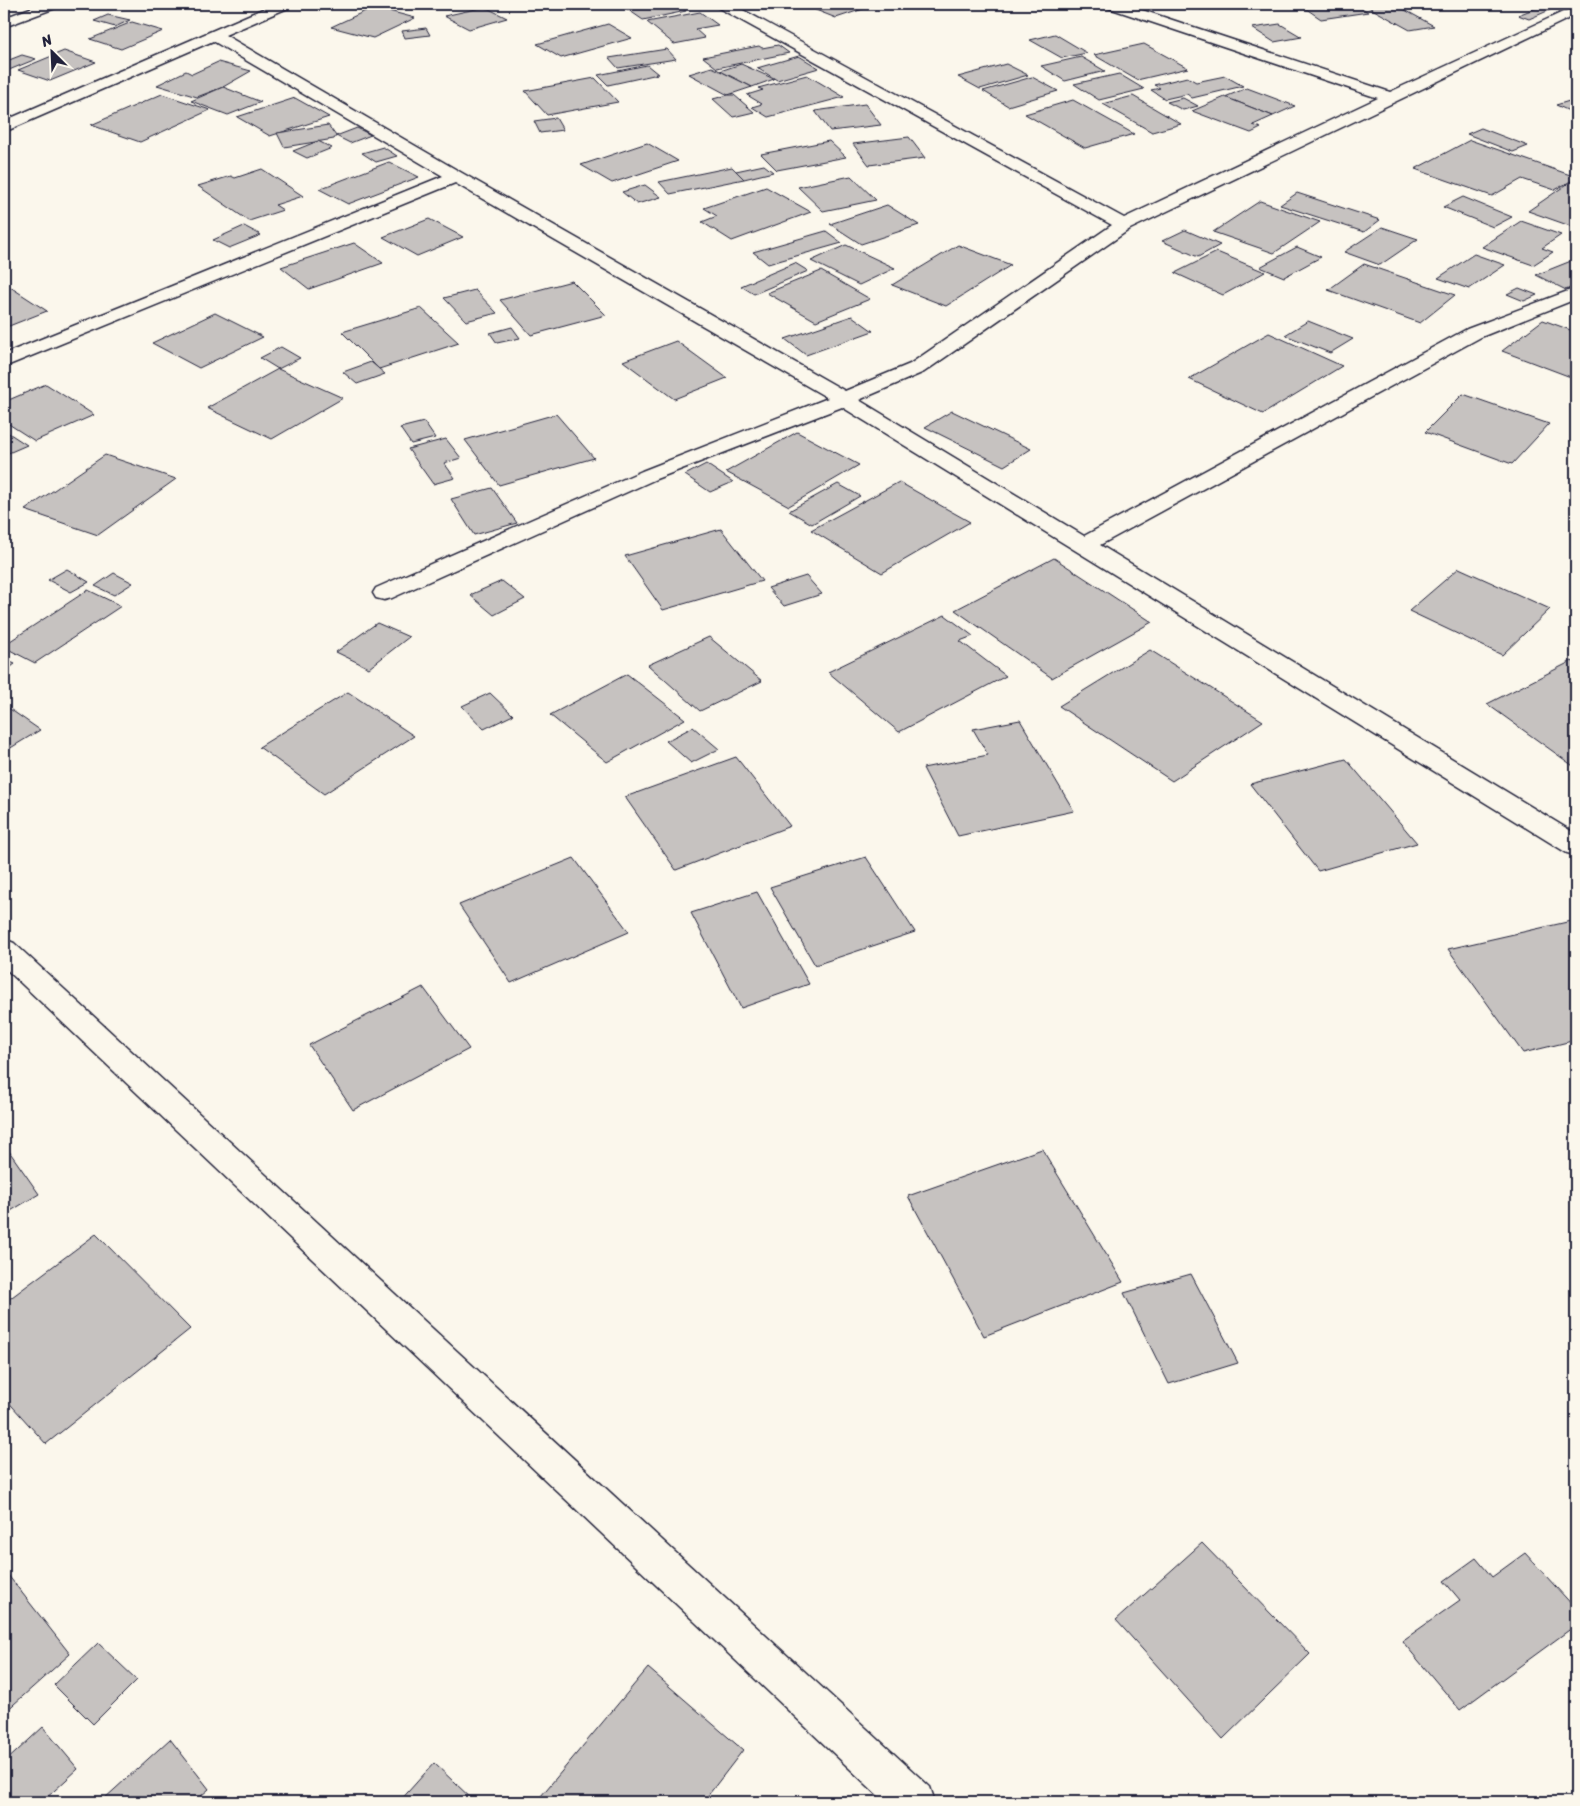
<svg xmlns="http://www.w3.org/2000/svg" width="1580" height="1806" viewBox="0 0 1580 1806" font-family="Sriracha,sans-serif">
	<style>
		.building { fill: #c6c2c0; stroke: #22223b }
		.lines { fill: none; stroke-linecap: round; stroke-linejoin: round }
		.minor-casing { stroke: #22223b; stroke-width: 3 }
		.minor { fill: #fbf7ec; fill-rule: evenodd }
	</style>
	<rect width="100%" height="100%" fill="#fbf7ec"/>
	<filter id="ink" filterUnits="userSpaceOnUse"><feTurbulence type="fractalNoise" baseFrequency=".02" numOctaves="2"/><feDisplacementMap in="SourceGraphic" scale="10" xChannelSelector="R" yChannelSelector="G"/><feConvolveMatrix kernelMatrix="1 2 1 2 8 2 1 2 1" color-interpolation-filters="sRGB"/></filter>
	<g filter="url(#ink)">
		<g class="building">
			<polygon points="620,4 676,4 686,11 643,20"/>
			<polygon points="806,4 860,4 869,7 836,18 803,5"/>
			<polygon points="1299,4 1355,4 1368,12 1321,19"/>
			<polygon points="1363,4 1394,4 1434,26 1410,30"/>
			<polygon points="1541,6 1552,9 1529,19 1518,15"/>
			<polygon points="374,7 415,18 373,38 331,27"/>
			<polygon points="485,7 507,18 469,29 444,16"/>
			<polygon points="700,12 718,25 695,29 705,38 674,44 647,22"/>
			<polygon points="108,15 130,20 115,27 94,21"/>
			<polygon points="132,22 163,31 121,49 90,39"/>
			<polygon points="608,24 632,38 561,58 537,44"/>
			<polygon points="1280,24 1302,37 1274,42 1252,28"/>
			<polygon points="426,28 430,35 405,38 402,31"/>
			<polygon points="1055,34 1087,53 1062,58 1030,40"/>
			<polygon points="1144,44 1188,68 1137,80 1094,55"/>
			<polygon points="778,45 789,53 717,68 703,57 759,46 762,48"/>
			<polygon points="667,49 676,59 618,68 609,58"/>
			<polygon points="64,51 96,62 50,81 18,70"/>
			<polygon points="22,55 36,59 9,70 4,69 4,62"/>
			<polygon points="799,56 819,68 777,80 757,68"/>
			<polygon points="1081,57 1105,71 1065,81 1041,66"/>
			<polygon points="218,62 251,71 223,87 197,97 157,85 186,71 192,74"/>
			<polygon points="741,64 774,79 752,87 720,71"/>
			<polygon points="1006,64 1028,75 980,89 958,77"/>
			<polygon points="647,65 658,74 608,85 598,75"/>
			<polygon points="712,67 752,87 728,95 689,74"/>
			<polygon points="1119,74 1144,89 1099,100 1074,84"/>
			<polygon points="807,75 844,97 768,117 752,107 762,104 747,95 763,90 758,88"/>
			<polygon points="1225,76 1243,86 1192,98 1187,94 1165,99 1151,90 1160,88 1154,85 1187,77 1196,82"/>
			<polygon points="1032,77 1058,91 1008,106 983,91"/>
			<polygon points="595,78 618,102 547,115 525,91"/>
			<polygon points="223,87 261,102 228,115 191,101"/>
			<polygon points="1247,88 1295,106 1273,116 1225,97"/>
			<polygon points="162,94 210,110 140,142 91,125"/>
			<polygon points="728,95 734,95 754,112 733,117 713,99"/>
			<polygon points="1133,96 1181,124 1152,132 1103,104"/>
			<polygon points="1225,97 1273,116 1253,125 1261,128 1251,133 1192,111"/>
			<polygon points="295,98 329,117 270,136 237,117"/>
			<polygon points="1183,98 1198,106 1183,110 1167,102"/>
			<polygon points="1576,99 1576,114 1556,105"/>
			<polygon points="1073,100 1134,134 1085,148 1025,114"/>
			<polygon points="865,104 881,125 830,131 815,111"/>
			<polygon points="556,118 563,130 540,133 534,121"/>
			<polygon points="328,125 336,136 334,139 284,147 277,133"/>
			<polygon points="357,128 371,135 350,143 336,136"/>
			<polygon points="1481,128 1528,146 1513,152 1467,134"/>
			<polygon points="909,137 925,158 869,165 853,144"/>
			<polygon points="1470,140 1576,177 1576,178 1555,190 1522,179 1492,196 1415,169"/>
			<polygon points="318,141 332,148 307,158 293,151"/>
			<polygon points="829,141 846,157 777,170 761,154"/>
			<polygon points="647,143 678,161 612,183 581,165"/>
			<polygon points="383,147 397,156 376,162 362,153"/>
			<polygon points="389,162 419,177 348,204 319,189"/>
			<polygon points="764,165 773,172 744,179 736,171"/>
			<polygon points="732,167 744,179 670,194 659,182"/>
			<polygon points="262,169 303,196 275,205 283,210 249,221 198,186 231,176 235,178"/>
			<polygon points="851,176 876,200 823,211 798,187"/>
			<polygon points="1576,178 1576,228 1528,211"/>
			<polygon points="645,185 661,197 637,204 622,192"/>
			<polygon points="766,187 811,212 732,241 702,222 717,216 704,208"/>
			<polygon points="1297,193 1380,220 1364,232 1280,205"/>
			<polygon points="1463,197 1512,217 1493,227 1443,207"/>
			<polygon points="1260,201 1320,222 1274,253 1213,232"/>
			<polygon points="887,205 919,225 861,244 830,224"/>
			<polygon points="429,219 463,237 417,256 383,237"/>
			<polygon points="1521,221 1561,235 1542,248 1553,252 1533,265 1482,247"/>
			<polygon points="244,226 261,235 229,248 213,240"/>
			<polygon points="1382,227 1418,239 1380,265 1344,252"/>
			<polygon points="1185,230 1220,245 1198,257 1162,241"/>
			<polygon points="826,231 842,243 768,264 753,252"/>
			<polygon points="354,243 383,263 309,289 281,267"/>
			<polygon points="846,245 895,268 859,285 811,261"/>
			<polygon points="958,245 1011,265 946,306 892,285"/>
			<polygon points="1297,247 1321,257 1284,277 1260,267"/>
			<polygon points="1217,252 1265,272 1223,295 1175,273"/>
			<polygon points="1474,254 1505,265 1469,289 1438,278"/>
			<polygon points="1576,259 1576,285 1566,290 1536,275"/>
			<polygon points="795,263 808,271 754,294 741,286"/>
			<polygon points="1364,264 1455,295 1420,323 1328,290"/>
			<polygon points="821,271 870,299 816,321 767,293"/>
			<polygon points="572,281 606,315 531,335 500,300"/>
			<polygon points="4,283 47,311 4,328"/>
			<polygon points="1519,288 1537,295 1524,301 1507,294"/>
			<polygon points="475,290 497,313 466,321 444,298"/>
			<polygon points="421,308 459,343 379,369 342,332"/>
			<polygon points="215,313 263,337 199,368 152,343"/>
			<polygon points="852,316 873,331 806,355 785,339"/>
			<polygon points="1543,320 1576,332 1576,379 1502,351"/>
			<polygon points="1308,321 1353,339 1330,353 1285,335"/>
			<polygon points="512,327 520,338 497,343 490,333"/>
			<polygon points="1269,333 1342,366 1263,414 1189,379"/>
			<polygon points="676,341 727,378 674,399 623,361"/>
			<polygon points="281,347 300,358 278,369 260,358"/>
			<polygon points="371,362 385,374 357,384 343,372"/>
			<polygon points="278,369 343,398 272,439 207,408"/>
			<polygon points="46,384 94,415 35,441 4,421 4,402"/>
			<polygon points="1463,394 1549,424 1512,464 1425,432"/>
			<polygon points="952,411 1031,449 1004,466 925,427"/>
			<polygon points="556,414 594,458 499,485 465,440"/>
			<polygon points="424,422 435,438 411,444 400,428"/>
			<polygon points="7,432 27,445 4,455 4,434"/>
			<polygon points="797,432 859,465 789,506 726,472"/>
			<polygon points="446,439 461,458 444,463 455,478 433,484 408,449"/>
			<polygon points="105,455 176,479 98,535 25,510"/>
			<polygon points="706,464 733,482 710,492 685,475"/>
			<polygon points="899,482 970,522 882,573 811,530"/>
			<polygon points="838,484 860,496 812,524 789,511"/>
			<polygon points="492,488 517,523 474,535 451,499"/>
			<polygon points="721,529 762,581 663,610 625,556"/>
			<polygon points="1054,558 1152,622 1052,678 955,610"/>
			<polygon points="1459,568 1550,609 1502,655 1409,611"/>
			<polygon points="67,569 89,582 71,592 48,580"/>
			<polygon points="114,573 133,583 114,595 95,586"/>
			<polygon points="806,576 822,594 784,606 768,588"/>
			<polygon points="502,581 525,599 494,615 470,595"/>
			<polygon points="88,590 121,606 35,663 4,647 4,645"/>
			<polygon points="945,615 973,636 960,641 1006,676 899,732 828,672"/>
			<polygon points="377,623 409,637 369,668 336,652"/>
			<polygon points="709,637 762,681 700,711 648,665"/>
			<polygon points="1150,650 1263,721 1172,781 1059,706"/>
			<polygon points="4,659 15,664 4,672"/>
			<polygon points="1572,661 1576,664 1576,768 1487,704"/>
			<polygon points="627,674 685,719 607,762 550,715"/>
			<polygon points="348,692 414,736 324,794 259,747"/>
			<polygon points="490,693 513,715 484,729 462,706"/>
			<polygon points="4,705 40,730 4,752"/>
			<polygon points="1020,720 1074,811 958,836 923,768 988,755 973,729"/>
			<polygon points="693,727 719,749 691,763 666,741"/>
			<polygon points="736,757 790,826 676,870 625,797"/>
			<polygon points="1346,759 1417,843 1318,871 1250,784"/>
			<polygon points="866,857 915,932 815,965 770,887"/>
			<polygon points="574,858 629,932 511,983 459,905"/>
			<polygon points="757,892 809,984 741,1008 691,913"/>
			<polygon points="1576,920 1576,1040 1523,1053 1448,949"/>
			<polygon points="423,987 469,1049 353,1110 309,1045"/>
			<polygon points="4,1144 39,1194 4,1215"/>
			<polygon points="1042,1149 1123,1282 984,1336 908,1196"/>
			<polygon points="96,1234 190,1329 46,1444 4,1397 4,1303"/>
			<polygon points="1191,1274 1238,1363 1169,1384 1124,1293"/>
			<polygon points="1202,1543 1310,1654 1223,1739 1116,1620"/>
			<polygon points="1525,1553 1576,1609 1576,1625 1460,1710 1402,1641 1460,1600 1444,1581 1476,1558 1492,1577"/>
			<polygon points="4,1570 70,1654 4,1713"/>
			<polygon points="98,1643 137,1680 93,1724 54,1685"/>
			<polygon points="648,1668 743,1750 703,1802 536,1802"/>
			<polygon points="43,1727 78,1769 42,1802 4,1802 4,1763"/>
			<polygon points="170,1739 209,1789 194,1802 107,1802 104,1799"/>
			<polygon points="434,1763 475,1802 399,1802"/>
		</g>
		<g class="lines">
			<g class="minor-casing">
				<g id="minor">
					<polygon points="41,4 60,4 58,7 4,27 4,18"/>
					<polygon points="274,4 292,4 290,7 225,35 462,173 845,391 910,364 1112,225 717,7 715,4 732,4 1124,218 1378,98 1106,7 1104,4 1124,4 1390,92 1576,6 1576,15 1130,229 924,372 859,400 1084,536 1467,329 1576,288 1576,299 1481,337 1100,545 1576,834 1576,855 1567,853 842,407 656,479 392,598 384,600 376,598 373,593 376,588 642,471 828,398 455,183 4,367 4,354 443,176 213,41 4,132 4,121"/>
					<polygon points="4,939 14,943 930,1787 935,1802 885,1802 4,967"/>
				</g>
			</g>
			<use href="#minor" class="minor"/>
		</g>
	</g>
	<rect width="1580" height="1806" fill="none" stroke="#fbf7ec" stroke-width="20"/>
	<rect x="10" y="10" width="1560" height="1786" fill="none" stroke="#22223b" stroke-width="2" filter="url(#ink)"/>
	<g transform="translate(52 52) rotate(336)" stroke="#fbf7ec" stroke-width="4" paint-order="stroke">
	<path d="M0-4L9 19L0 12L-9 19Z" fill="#22223b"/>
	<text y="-8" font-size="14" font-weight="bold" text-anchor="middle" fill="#22223b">N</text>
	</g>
</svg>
